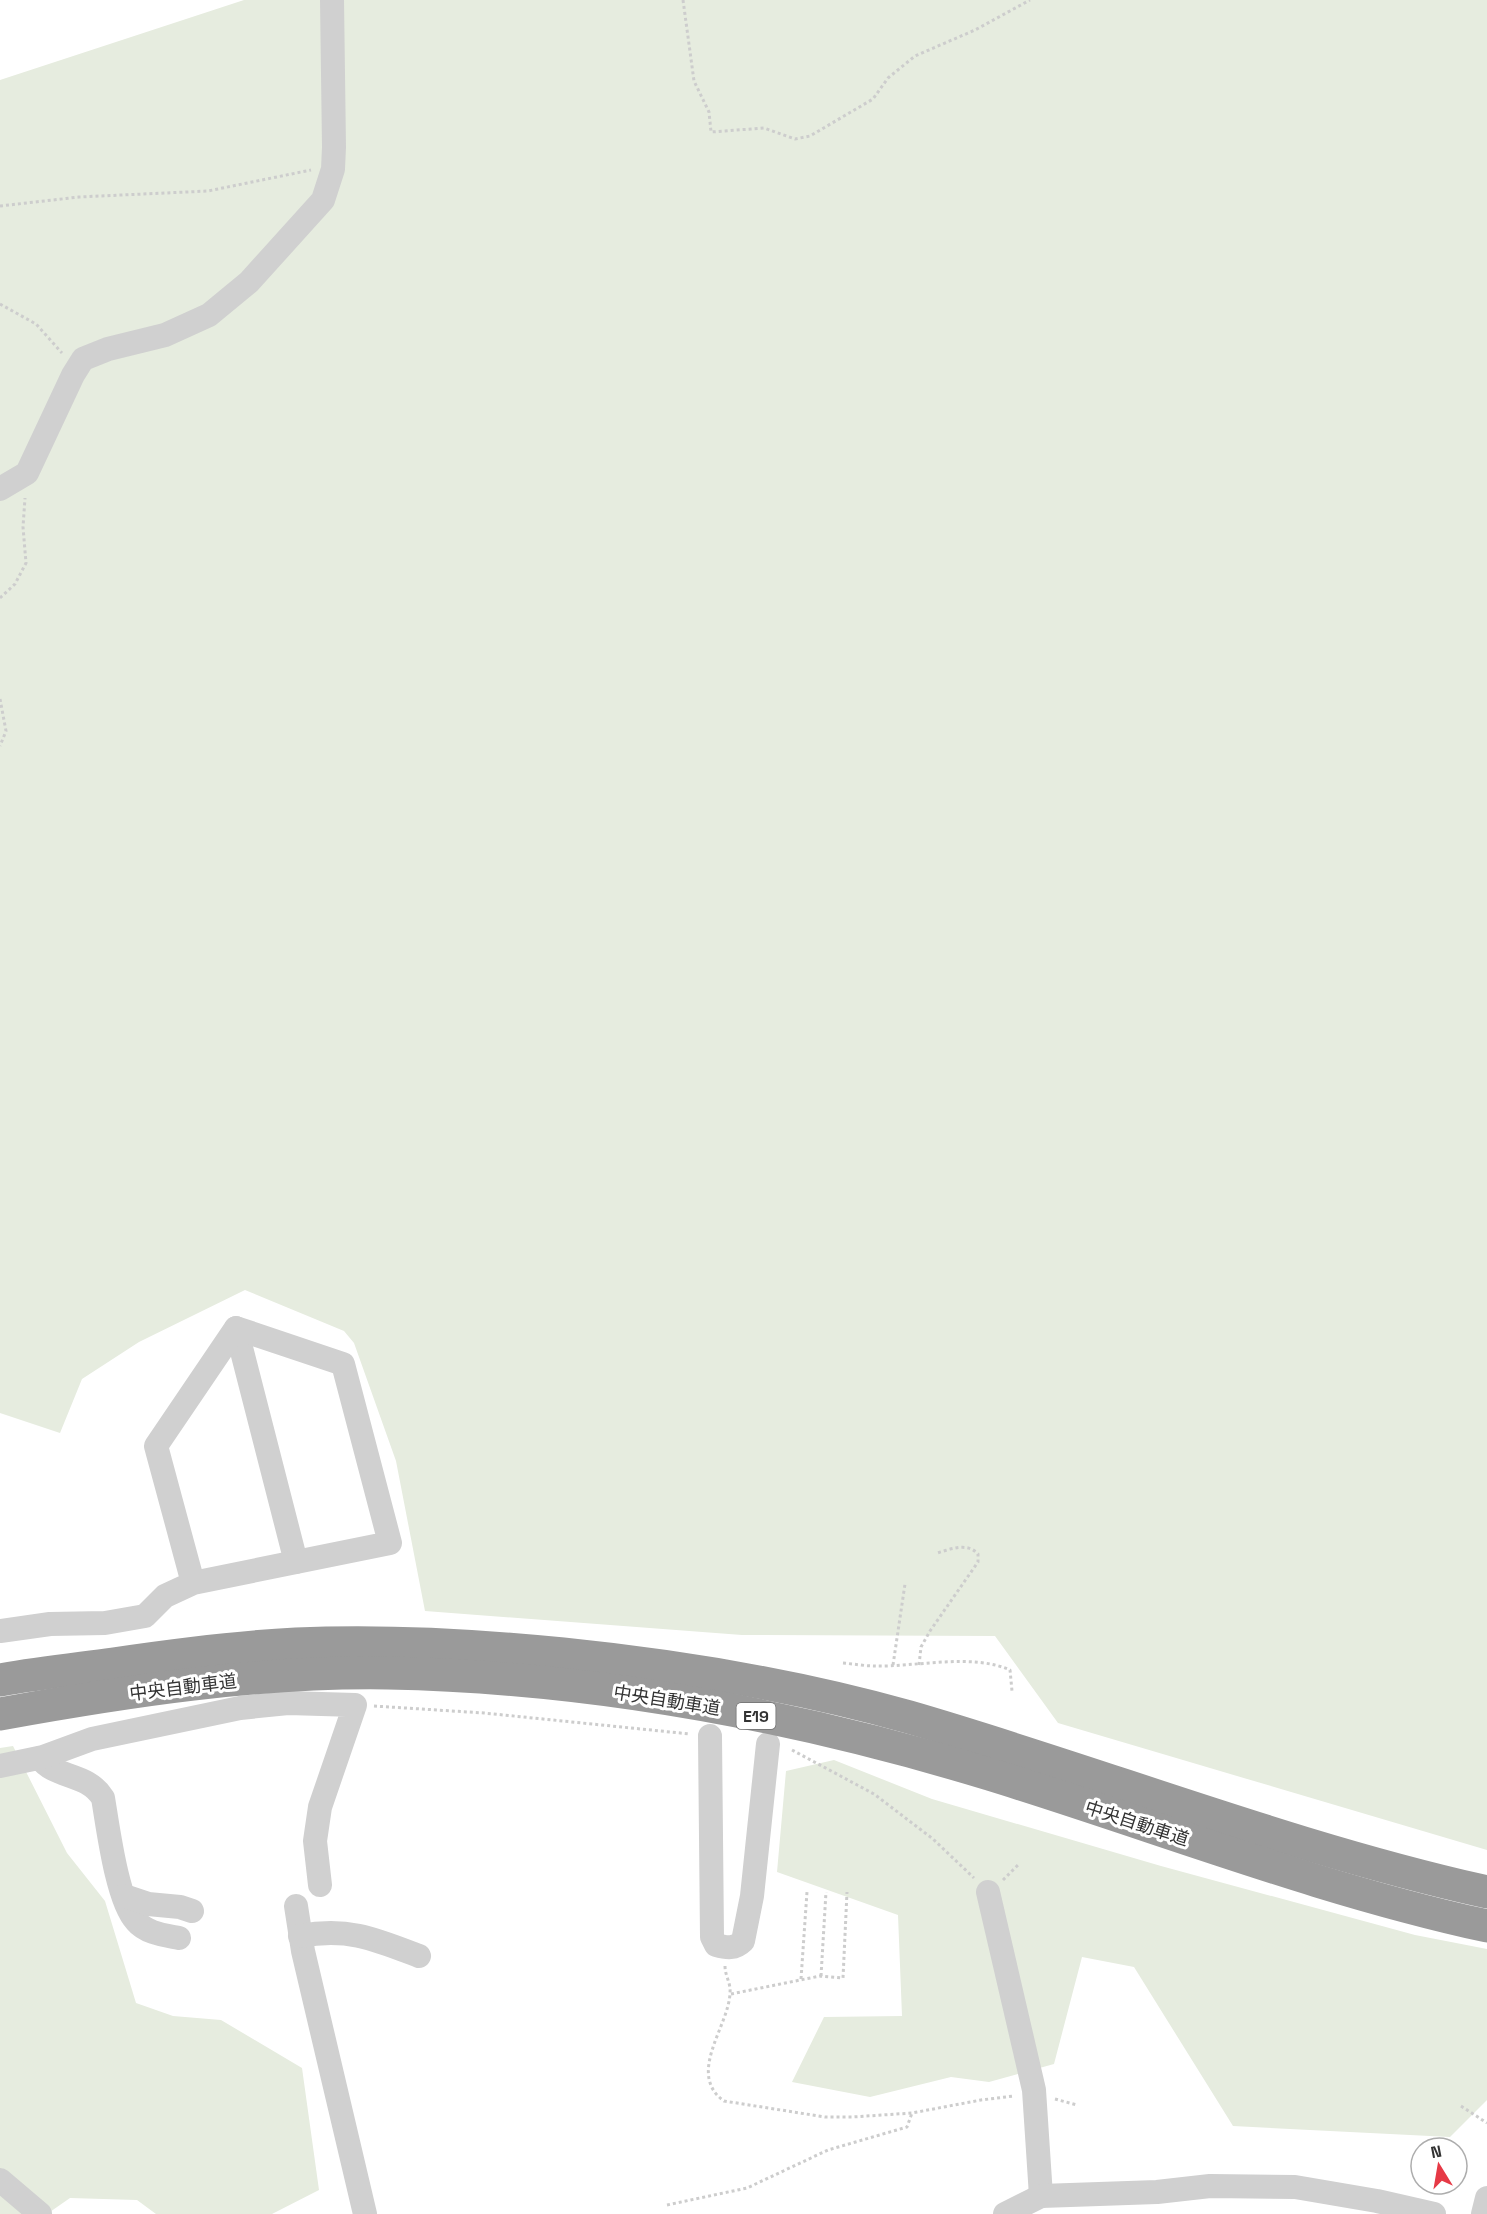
<svg xmlns="http://www.w3.org/2000/svg" width="1487" height="2214" viewBox="0 0 1487 2214" font-family="'Space Grotesk','Noto Sans JP',sans-serif">
	<style>
		.green { fill: #e6ecdf }
		.lines { fill: none; stroke-linecap: round; stroke-linejoin: round }
		.path { stroke: #cdcdcd; stroke-width: 3; stroke-dasharray: 3 3; stroke-linecap: butt }
		.minor { stroke: #d0d0d0; stroke-width: 24 }
		.highway { stroke: #9a9a9a; stroke-width: 33 }
		.labels { text-anchor: middle; dominant-baseline: central; stroke-width: 6; stroke-linejoin: round; paint-order: stroke }
		.shield { fill: #fff; stroke: #707070; stroke-width: 1.5 }
		.shield-label { font-size: 16px; font-weight: bold; fill: #333 }
		.street-label { font-size: 18px; fill: #333; stroke: #fff }
	</style>
	<rect width="100%" height="100%" fill="#fff"/>
	<g class="green">
		<polygon points="244,0 1487,0 1487,1850 1058,1723 995,1636 742,1635 425,1611 396,1461 354,1343 344,1331 245,1290 139,1342 82,1379 60,1433 0,1413 0,80"/>
		<polygon points="13,1746 67,1853 105,1901 136,2003 173,2016 221,2020 302,2068 319,2190 272,2214 156,2214 137,2200 70,2198 47,2214 0,2214 0,1748"/>
		<polygon points="834,1760 932,1799 1161,1866 1415,1935 1487,1949 1487,2100 1450,2137 1233,2126 1134,1967 1082,1957 1054,2064 989,2082 951,2077 870,2097 792,2082 824,2017 902,2016 898,1915 777,1872 786,1771"/>
	</g>
	<g class="lines">
		<g class="path">
			<polyline points="683,0 694,81 709,112 711,132 764,128 795,139 810,136 873,99 888,78 915,56 975,30 1030,0"/>
			<polyline points="0,206 79,197 208,191 311,170"/>
			<polyline points="0,304 36,324 62,353"/>
			<polyline points="0,598 15,584 26,563 23,527 25,498"/>
			<polyline points="0,699 6,731 0,746"/>
			<path d="M 843,1663 C 854,1664 865,1666 875,1666 C 916,1667 972,1653 1010,1670 L 1012,1691"/>
			<polyline points="893,1665 905,1584"/>
			<path d="M 919,1665 L 921,1647 L 930,1631 L 978,1562 L 978,1554 C 967,1542 951,1549 937,1553"/>
			<polyline points="374,1706 484,1713 690,1734"/>
			<polyline points="792,1750 874,1794 933,1839 974,1878"/>
			<polyline points="1003,1880 1018,1865"/>
			<path d="M 725,1966 C 725,1976 731,1983 730,1993 C 729,2026 686,2074 724,2101 L 825,2117 L 852,2117 L 912,2113 L 981,2100 L 1014,2096"/>
			<polyline points="821,1976 826,1892"/>
			<polyline points="801,1979 807,1892"/>
			<polyline points="731,1994 820,1976 843,1978 847,1892"/>
			<polyline points="1055,2099 1077,2105"/>
			<polyline points="1461,2106 1487,2123"/>
			<polyline points="667,2205 747,2188 828,2150 907,2127 912,2113"/>
		</g>
		<g class="minor">
			<polyline points="0,489 27,473 73,375 83,359 108,349 165,335 209,315 249,282 323,200 333,169 334,147 332,0"/>
			<polyline points="236,1328 296,1562"/>
			<polyline points="0,1631 50,1624 105,1623 145,1616 165,1596 193,1583 156,1446 236,1328 343,1364 390,1543 193,1583"/>
			<path d="M 710,1736 L 712,1937 L 716,1945 C 727,1948 735,1949 743,1941 L 752,1896 L 768,1744"/>
			<path d="M 40,1758 C 55,1779 87,1772 103,1798 C 108,1827 117,1901 136,1921 C 146,1933 164,1935 179,1938"/>
			<polyline points="0,1766 43,1757 92,1739 240,1708 288,1703 355,1705 320,1807 315,1841 320,1885"/>
			<polyline points="988,1892 1034,2090 1041,2196"/>
			<polyline points="124,1896 148,1904 180,1907 192,1911"/>
			<polyline points="296,1906 303,1951 365,2214"/>
			<path d="M 300,1936 C 348,1927 375,1939 419,1956"/>
			<polyline points="0,2180 40,2214"/>
			<polyline points="1005,2214 1041,2196 1157,2192 1210,2186 1295,2187 1377,2201 1434,2214"/>
			<polyline points="1483,2214 1487,2198"/>
		</g>
		<g class="highway">
			<path d="M 0,1680 C 37,1673 76,1669 113,1664 C 174,1655 235,1647 296,1644 C 385,1640 474,1645 563,1654 C 680,1666 796,1685 909,1717 C 1102,1773 1290,1848 1487,1892"/>
			<path d="M 0,1714 C 127,1691 258,1671 388,1673 C 591,1677 795,1715 989,1774 C 1155,1825 1317,1889 1487,1926"/>
		</g>
	</g>
	<g class="labels">
		<rect class="shield" x="736.5" y="1703" width="39" height="26" rx="4.5"/>
		<g class="shield-label">
			<text x="756" y="1716">E19</text>
		</g>
		<g class="street-label">
			<text transform="translate(183 1687) rotate(-7)">中央自動車道</text>
			<text transform="translate(667 1700) rotate(9)">中央自動車道</text>
			<text transform="translate(1137 1823) rotate(18)">中央自動車道</text>
		</g>
	</g>
	<g transform="translate(1439 2166) rotate(349)"><circle r="28" fill="#ffffff" stroke="#adadad" stroke-width="1.5"/>
	<path d="M0-4.5L10 22L0 15L-10 22Z" fill="#e63946"/>
	<text y="-9" font-size="16" font-weight="bold" text-anchor="middle" fill="#333333">N</text>
	</g>
</svg>
